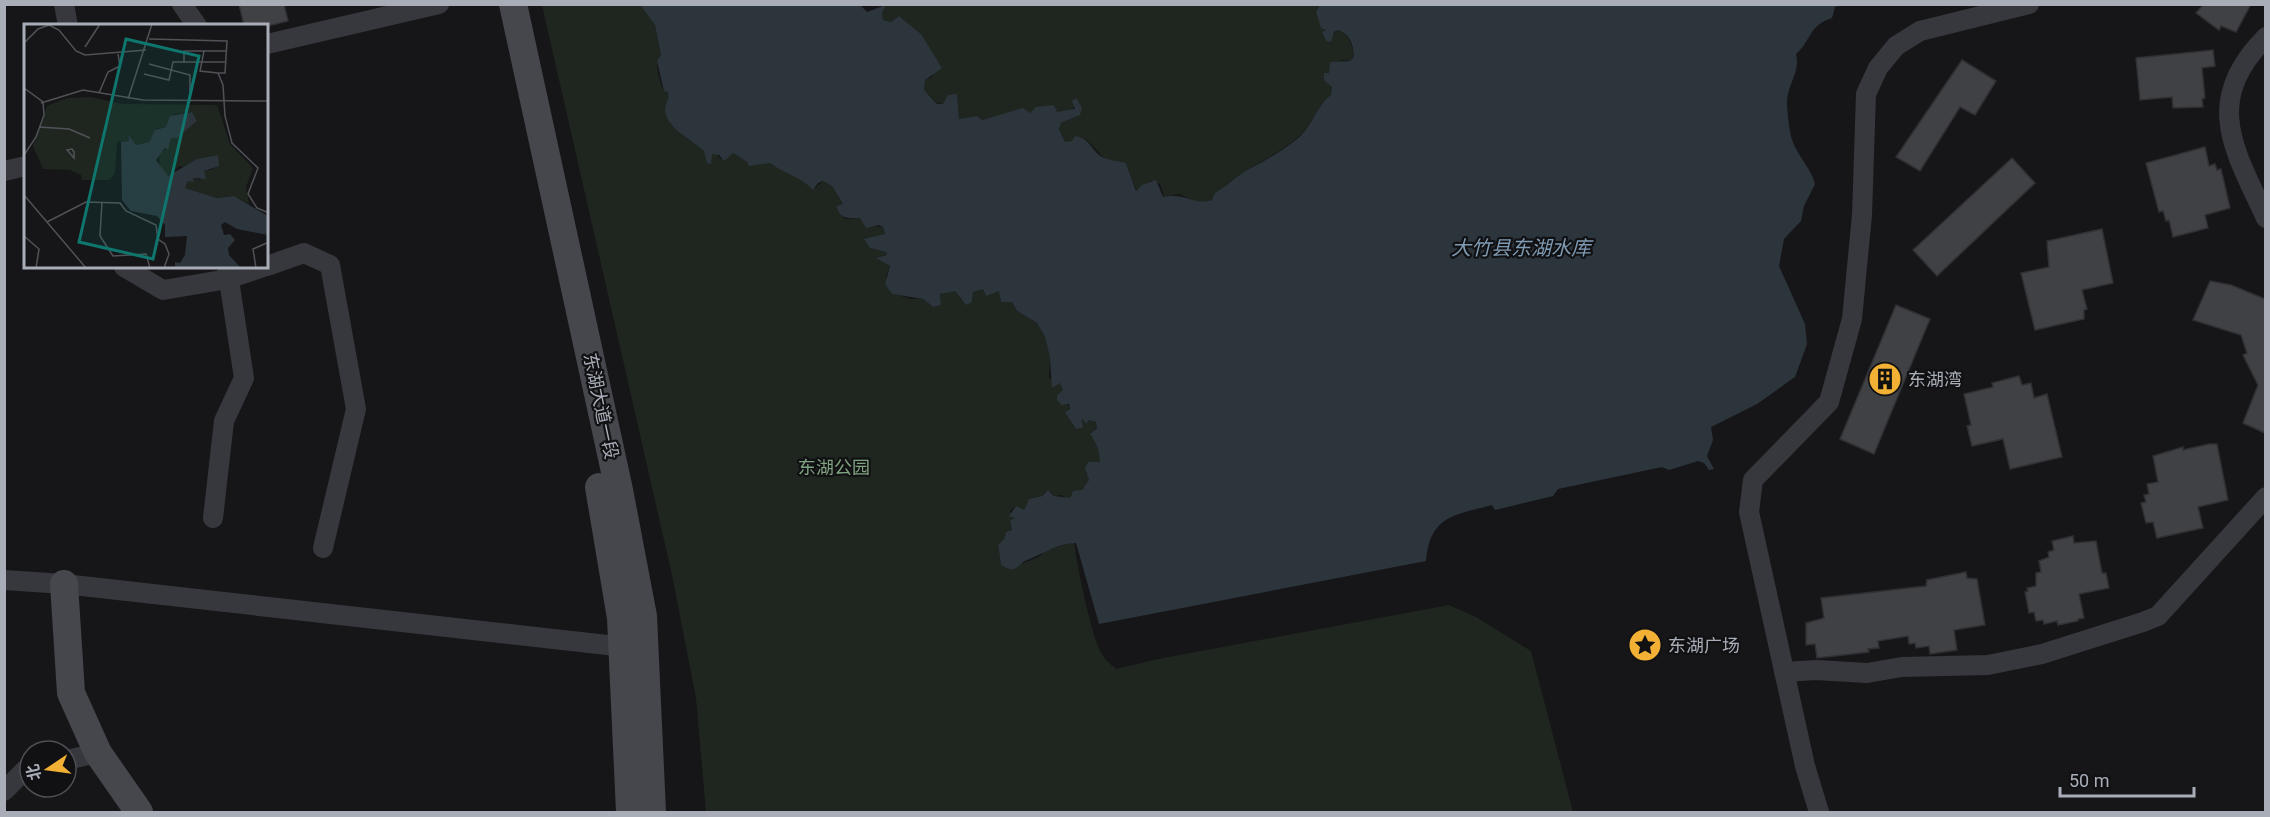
<svg xmlns="http://www.w3.org/2000/svg" width="2270" height="817" viewBox="0 0 2270 817" font-family="Roboto,'Noto Sans SC',sans-serif">
	<style>
		.green { fill: #1e261f }
		.water { fill: #2c353c }
		.building { fill: #404145; stroke: #303034; stroke-width: 1.5 }
		.lines { fill: none; stroke-linecap: round; stroke-linejoin: round }
		.street { stroke: #37383d; stroke-width: 20 }
		.secondary { stroke: #45474d; stroke-width: 28 }
		.labels { text-anchor: middle; dominant-baseline: central; stroke-width: 4.5; stroke-linejoin: round; paint-order: stroke }
		.poi-label { font-size: 18px; fill: #a8adb8; stroke: #111113; text-anchor: start }
		.street-label { font-size: 18px; fill: #a8adb8; stroke: #111113 }
		.park-label { font-size: 18px; fill: #7fa381; stroke: #111113 }
		.water-label { font-size: 20px; font-style: italic; fill: #7f9bb3; stroke: #111113 }
		.inset-road { fill: none; stroke: #505258; stroke-width: 1.5 }
		.view { fill: #0f766e; fill-opacity: 0.15; stroke: #0f766e; stroke-width: 3 }
		.inset-edge { fill: none; stroke: #a8adb8; stroke-width: 3 }
	</style>
	<rect width="100%" height="100%" fill="#161618"/>
	<g class="green">
		<path d="M 886,4 L 1320,5 L 1318,18 L 1327,30 L 1322,33 L 1326,40 L 1338,30 C 1351,36 1352,44 1354,57 L 1350,61 L 1342,60 L 1330,66 L 1328,83 L 1332,87 L 1331,95 C 1316,106 1312,126 1297,138 C 1272,160 1230,173 1213,200 L 1199,203 L 1179,194 L 1164,197 L 1160,184 L 1151,181 L 1137,192 L 1126,163 L 1105,159 L 1087,140 L 1080,137 L 1073,141 L 1065,142 L 1059,129 L 1061,123 L 1075,117 L 1075,105 L 1072,111 L 1060,113 L 1035,109 L 1030,113 L 1020,111 L 982,120 L 977,116 L 959,119 L 957,94 L 943,104 L 937,103 L 924,90 L 925,80 L 933,76 L 921,34 L 899,16 L 891,22 L 883,20 L 882,13 Z"/>
		<path d="M 542,5 L 640,5 L 655,25 L 661,55 L 657,66 L 658,73 L 662,87 L 668,92 L 670,98 L 665,110 L 681,134 L 705,151 L 711,164 L 711,154 L 717,154 L 720,159 L 733,153 L 747,162 L 770,163 L 803,179 L 813,190 L 823,181 L 832,186 L 843,204 L 836,206 L 845,219 L 861,218 L 872,226 L 883,227 L 885,234 L 870,248 L 886,252 L 887,255 L 878,258 L 890,266 L 886,276 L 891,293 L 911,299 L 923,299 L 931,306 L 941,305 L 940,294 L 955,290 L 961,300 L 972,302 L 973,292 L 983,289 L 986,296 L 994,291 L 1000,291 L 1001,302 L 1012,302 L 1017,311 L 1037,323 L 1045,337 L 1050,358 L 1049,378 L 1062,384 L 1064,390 L 1058,394 L 1070,408 L 1066,412 L 1076,429 L 1083,427 L 1082,418 L 1093,420 L 1098,426 L 1091,433 L 1101,451 L 1100,463 L 1088,462 L 1086,472 L 1090,480 L 1082,490 L 1071,494 L 1070,498 L 1066,500 L 1062,495 L 1054,496 L 1051,492 L 1045,492 L 1042,496 L 1029,499 L 1024,510 L 1020,510 L 1016,506 L 1010,511 L 1015,517 L 1010,521 L 1012,530 L 1006,532 L 1004,539 L 998,546 L 1001,565 L 1007,569 L 1039,557 L 1046,550 L 1074,542 C 1078,568 1090,635 1103,656 C 1106,661 1112,665 1116,669 L 1158,659 L 1449,605 L 1476,617 L 1531,651 L 1573,812 L 706,812 L 696,698 L 672,575 Z"/>
	</g>
	<path class="water" d="M 859,4 L 867,12 L 886,5 L 882,13 L 883,20 L 891,22 L 899,16 L 921,34 L 942,68 L 925,80 L 924,90 L 937,104 L 943,104 L 948,95 L 957,94 L 959,119 L 977,116 L 982,120 L 1023,108 L 1030,113 L 1036,107 L 1054,105 L 1057,112 L 1075,109 L 1072,101 L 1076,98 L 1082,108 L 1080,115 L 1061,123 L 1059,129 L 1065,142 L 1072,141 L 1075,136 C 1090,138 1091,150 1102,157 C 1108,160 1119,161 1126,163 L 1136,191 L 1142,185 L 1156,180 L 1163,197 C 1188,192 1192,206 1212,200 L 1215,193 C 1227,186 1236,176 1249,169 C 1265,161 1282,151 1297,139 C 1312,127 1316,106 1331,95 L 1332,87 L 1324,80 L 1324,73 L 1329,73 L 1330,62 L 1350,61 L 1354,57 C 1353,44 1351,35 1338,30 L 1334,32 L 1331,42 L 1326,41 L 1322,32 L 1326,30 L 1321,28 L 1316,12 L 1320,5 L 1842,5 L 1835,7 L 1832,18 C 1809,25 1811,41 1796,54 C 1801,72 1786,86 1787,105 C 1788,118 1789,135 1795,147 C 1802,161 1811,169 1815,184 L 1804,206 L 1801,221 L 1784,239 L 1779,266 L 1805,324 L 1807,344 L 1795,377 L 1757,404 L 1711,427 L 1713,440 L 1707,456 L 1714,469 L 1709,470 L 1704,463 L 1698,461 L 1669,470 L 1662,467 L 1558,489 L 1553,496 L 1495,510 L 1492,505 C 1455,515 1430,515 1426,561 L 1099,624 L 1076,543 C 1058,543 1043,554 1027,560 C 1021,562 1018,570 1010,569 C 1007,569 1004,567 1001,565 L 998,545 L 1004,539 L 1006,532 L 1012,530 L 1010,520 L 1015,518 L 1009,516 L 1016,506 L 1024,510 L 1029,499 L 1042,496 L 1048,490 L 1054,496 L 1070,498 L 1073,491 L 1082,490 L 1089,480 L 1085,468 L 1088,462 L 1100,462 C 1099,449 1098,446 1090,434 L 1097,428 L 1096,422 L 1089,420 L 1086,424 L 1082,418 L 1083,428 L 1076,429 L 1065,412 L 1070,409 L 1069,404 L 1062,405 L 1057,400 L 1057,395 L 1063,390 L 1060,383 L 1052,388 L 1050,358 L 1045,337 L 1037,323 L 1017,311 L 1012,302 L 1001,302 L 999,291 L 986,296 L 983,289 L 973,292 L 972,302 L 966,305 L 955,291 L 940,294 L 941,305 L 933,307 L 923,299 L 892,294 L 885,284 L 890,266 L 876,258 L 887,255 L 886,252 L 870,248 L 864,239 L 885,234 L 883,227 L 879,225 L 866,228 L 860,218 C 848,218 841,220 836,206 L 843,204 L 832,186 L 823,181 L 818,183 L 813,190 C 800,176 785,174 770,163 L 749,166 L 747,162 L 733,153 L 724,161 L 719,155 L 712,154 L 711,164 L 707,163 L 704,151 C 691,139 667,129 665,110 C 665,102 670,101 668,92 L 664,91 L 657,61 L 661,55 L 655,25 L 640,5 Z"/>
	<g class="building">
		<polygon points="239,4 284,4 288,21 268,26 244,26"/>
		<polygon points="2204,4 2251,4 2236,32 2221,26 2219,30 2196,13"/>
		<polygon points="2213,50 2215,66 2202,68 2205,98 2202,99 2203,107 2173,108 2172,97 2140,100 2136,58"/>
		<polygon points="1962,60 1996,81 1975,115 1960,107 1920,171 1896,157"/>
		<polygon points="2205,147 2209,166 2215,164 2217,170 2221,169 2230,208 2205,215 2208,228 2173,237 2169,220 2166,221 2163,211 2159,212 2146,163"/>
		<polygon points="2012,158 2035,183 1937,276 1913,250"/>
		<polygon points="2102,229 2113,283 2082,290 2087,309 2084,310 2084,319 2035,330 2021,273 2049,267 2047,241"/>
		<polygon points="2210,281 2231,285 2265,299 2265,433 2243,423 2258,385 2243,355 2247,353 2241,335 2193,320"/>
		<polygon points="1896,305 1930,319 1874,454 1840,439"/>
		<polygon points="2019,376 2022,385 2031,383 2034,398 2047,394 2062,457 2010,469 2003,439 1972,446 1967,426 1971,425 1964,394 1993,387 1992,383"/>
		<polygon points="2209,444 2217,444 2228,500 2198,507 2203,528 2157,538 2153,522 2146,523 2141,503 2146,502 2144,495 2149,494 2147,484 2158,482 2153,456 2183,447 2183,450"/>
		<polygon points="2073,536 2074,543 2096,541 2102,573 2106,573 2109,588 2079,594 2084,618 2078,619 2078,621 2058,625 2057,621 2044,624 2043,620 2036,621 2034,612 2029,613 2025,592 2028,591 2027,588 2036,586 2036,573 2041,572 2039,561 2049,557 2048,552 2054,550 2052,541"/>
		<polygon points="1966,572 1967,578 1977,579 1985,625 1954,630 1957,650 1930,654 1929,646 1916,648 1915,643 1909,644 1908,636 1878,641 1879,648 1868,649 1869,652 1817,658 1815,644 1806,645 1806,623 1824,618 1821,598 1926,586 1927,580"/>
	</g>
	<g class="lines">
		<g class="street">
			<polyline points="64,4 68,26"/>
			<polyline points="182,4 197,26"/>
			<path d="M 2266,37 C 2202,101 2234,149 2266,218"/>
			<polyline points="267,44 439,4"/>
			<polyline points="4,171 26,166"/>
			<polyline points="267,266 304,253 330,265 356,409 323,548"/>
			<polyline points="124,267 163,290 228,279 263,267"/>
			<polyline points="213,518 224,421 244,378 227,267"/>
			<polyline points="4,580 64,584 634,648"/>
			<polyline points="1784,672 1816,670 1867,673 1902,667 1988,665 2042,654 2143,622 2158,616 2266,497"/>
			<polyline points="66,760 98,753"/>
			<polyline points="4,791 26,769 30,768"/>
			<polyline points="1819,812 1805,766 1749,512 1753,480 1829,402 1852,319 1862,215 1866,94 1878,68 1896,46 1920,31 2029,4"/>
		</g>
		<g class="secondary">
			<polyline points="513,4 619,490 643,616 652,812"/>
			<polyline points="599,487 621,618 630,812"/>
			<polyline points="64,584 71,693 98,753 139,812"/>
		</g>
	</g>
	<defs>
		<g id="building-disc" transform="scale(1.725)"><circle r="9.5" fill="#f2b134" stroke="#111113"/><path d="M-4-6H4V6H1V3H-1V6H-4ZM-2.5-4.3h1.7v1.8h-1.7ZM.8-4.3h1.7v1.8H.8ZM-2.5-1h1.7V.8h-1.7ZM.8-1h1.7V.8H.8Z" fill="#111"/></g>
		<g id="sight-disc" transform="scale(1.725)"><circle r="9.5" fill="#f2b134" stroke="#111113"/><path d="M0-6L1.8-2.2L6-1.7L2.9 1.2L3.7 5.4L0 3.3L-3.7 5.4L-2.9 1.2L-6-1.7L-1.8-2.2Z" fill="#111"/></g>
	</defs>
	<g fill-rule="evenodd">
		<use href="#building-disc" x="1885" y="379"/>
		<use href="#sight-disc" x="1645" y="645"/>
	</g>
	<g class="labels">
		<g class="poi-label">
			<text x="1908" y="379">东湖湾</text>
			<text x="1668" y="645">东湖广场</text>
		</g>
		<g class="street-label">
			<text transform="translate(601 406) rotate(78)">东湖大道一段</text>
		</g>
		<g class="park-label">
			<text x="834" y="467">东湖公园</text>
		</g>
		<g class="water-label">
			<text x="1521" y="248">大竹县东湖水库</text>
		</g>
	</g>
	<g transform="translate(24 24)">
		<rect width="244" height="244" fill="#161618"/>
		<path d="M 66,73 L 99,80 L 193,81 L 206,120 L 229,144 L 222,163 L 225,180 L 210,172 L 193,174 L 161,164 L 164,157 L 170,157 L 169,154 L 176,156 L 180,147 L 190,145 L 194,131 L 171,136 L 163,144 L 155,142 L 144,152 L 136,145 L 135,130 L 144,124 L 147,114 L 155,112 L 173,97 L 168,88 L 149,90 L 142,103 L 132,105 L 125,118 L 111,121 L 104,110 L 105,117 L 93,118 L 91,149 L 86,156 L 58,156 L 57,151 L 46,146 L 19,145 L 9,122 L 23,82 L 43,74 Z" fill="#1e261f"/>
		<path d="M 168,88 L 173,97 L 153,114 L 147,114 L 144,126 L 141,124 L 132,136 L 144,152 L 173,135 L 194,131 L 195,142 L 180,147 L 182,155 L 169,154 L 170,158 L 164,157 L 161,164 L 193,174 L 210,172 L 244,192 L 244,211 L 213,205 L 201,198 L 197,201 L 200,211 L 206,210 L 211,216 L 204,224 L 205,231 L 217,244 L 151,244 L 151,238 L 156,239 L 161,231 L 163,212 L 141,213 L 141,201 L 133,192 L 107,187 L 98,176 L 97,118 L 105,117 L 104,110 L 112,121 L 125,118 L 131,106 L 142,103 L 146,92 Z" fill="#2c353c"/>
		<path class="inset-road" d="M 125,15 L 203,17 L 201,49 L 194,49 L 199,61 L 201,92 L 208,119 L 234,144 L 224,170 L 233,184 L 245,189M 0,19 L 14,5 L 25,1 L 35,6 L 52,27 L 61,31 L 122,26M 61,23 L 76,0M 160,38 L 160,27 L 180,27M 125,40 L 166,51 L 166,78M 194,49 L 176,47 L 180,27 L 202,27M 120,50 L 145,56 L 149,38 L 202,38M 0,64 L 19,78 L 20,91 L 12,113 L 0,131M 75,69 L 84,48 L 96,42 L 94,30M 104,75 L 128,0M 17,79 L 59,66 L 119,76 L 245,77M 15,103 L 45,105 L 66,114M 48,125 L 50,128 L 50,134 L 43,126 ZM 0,171 L 62,244M 78,178 L 76,212 L 89,232 L 122,230 L 126,244M 23,198 L 62,178 L 96,179 L 102,187 L 132,201 L 134,215 L 141,220 L 145,230 L 140,244M 0,212 L 15,225 L 12,244M 232,244 L 229,225 L 245,218"/>
		<path class="view" d="M 102,15 L 175,32 L 129,235 L 55,218 Z"/>
		<rect width="244" height="244" class="inset-edge"/>
	</g>
	<rect width="2270" height="817" fill="none" stroke="#a8adb8" stroke-width="12"/>
	<g transform="translate(48 769) rotate(257)"><circle r="28" fill="#111113" stroke="#4d4f55" stroke-width="1.5"/>
	<path d="M0-4.5L10 22L0 15L-10 22Z" fill="#f2b134"/>
	<text y="-9" font-size="16" font-weight="bold" text-anchor="middle" fill="#a8adb8">北</text>
	</g>
	<path d="M2060 787v9h134v-9" fill="none" stroke="#a8adb8" stroke-width="3"/>
	<text x="2069" y="787" font-size="18" fill="#a8adb8" stroke="#111113" stroke-width="4.5" paint-order="stroke">50 m</text>
</svg>
